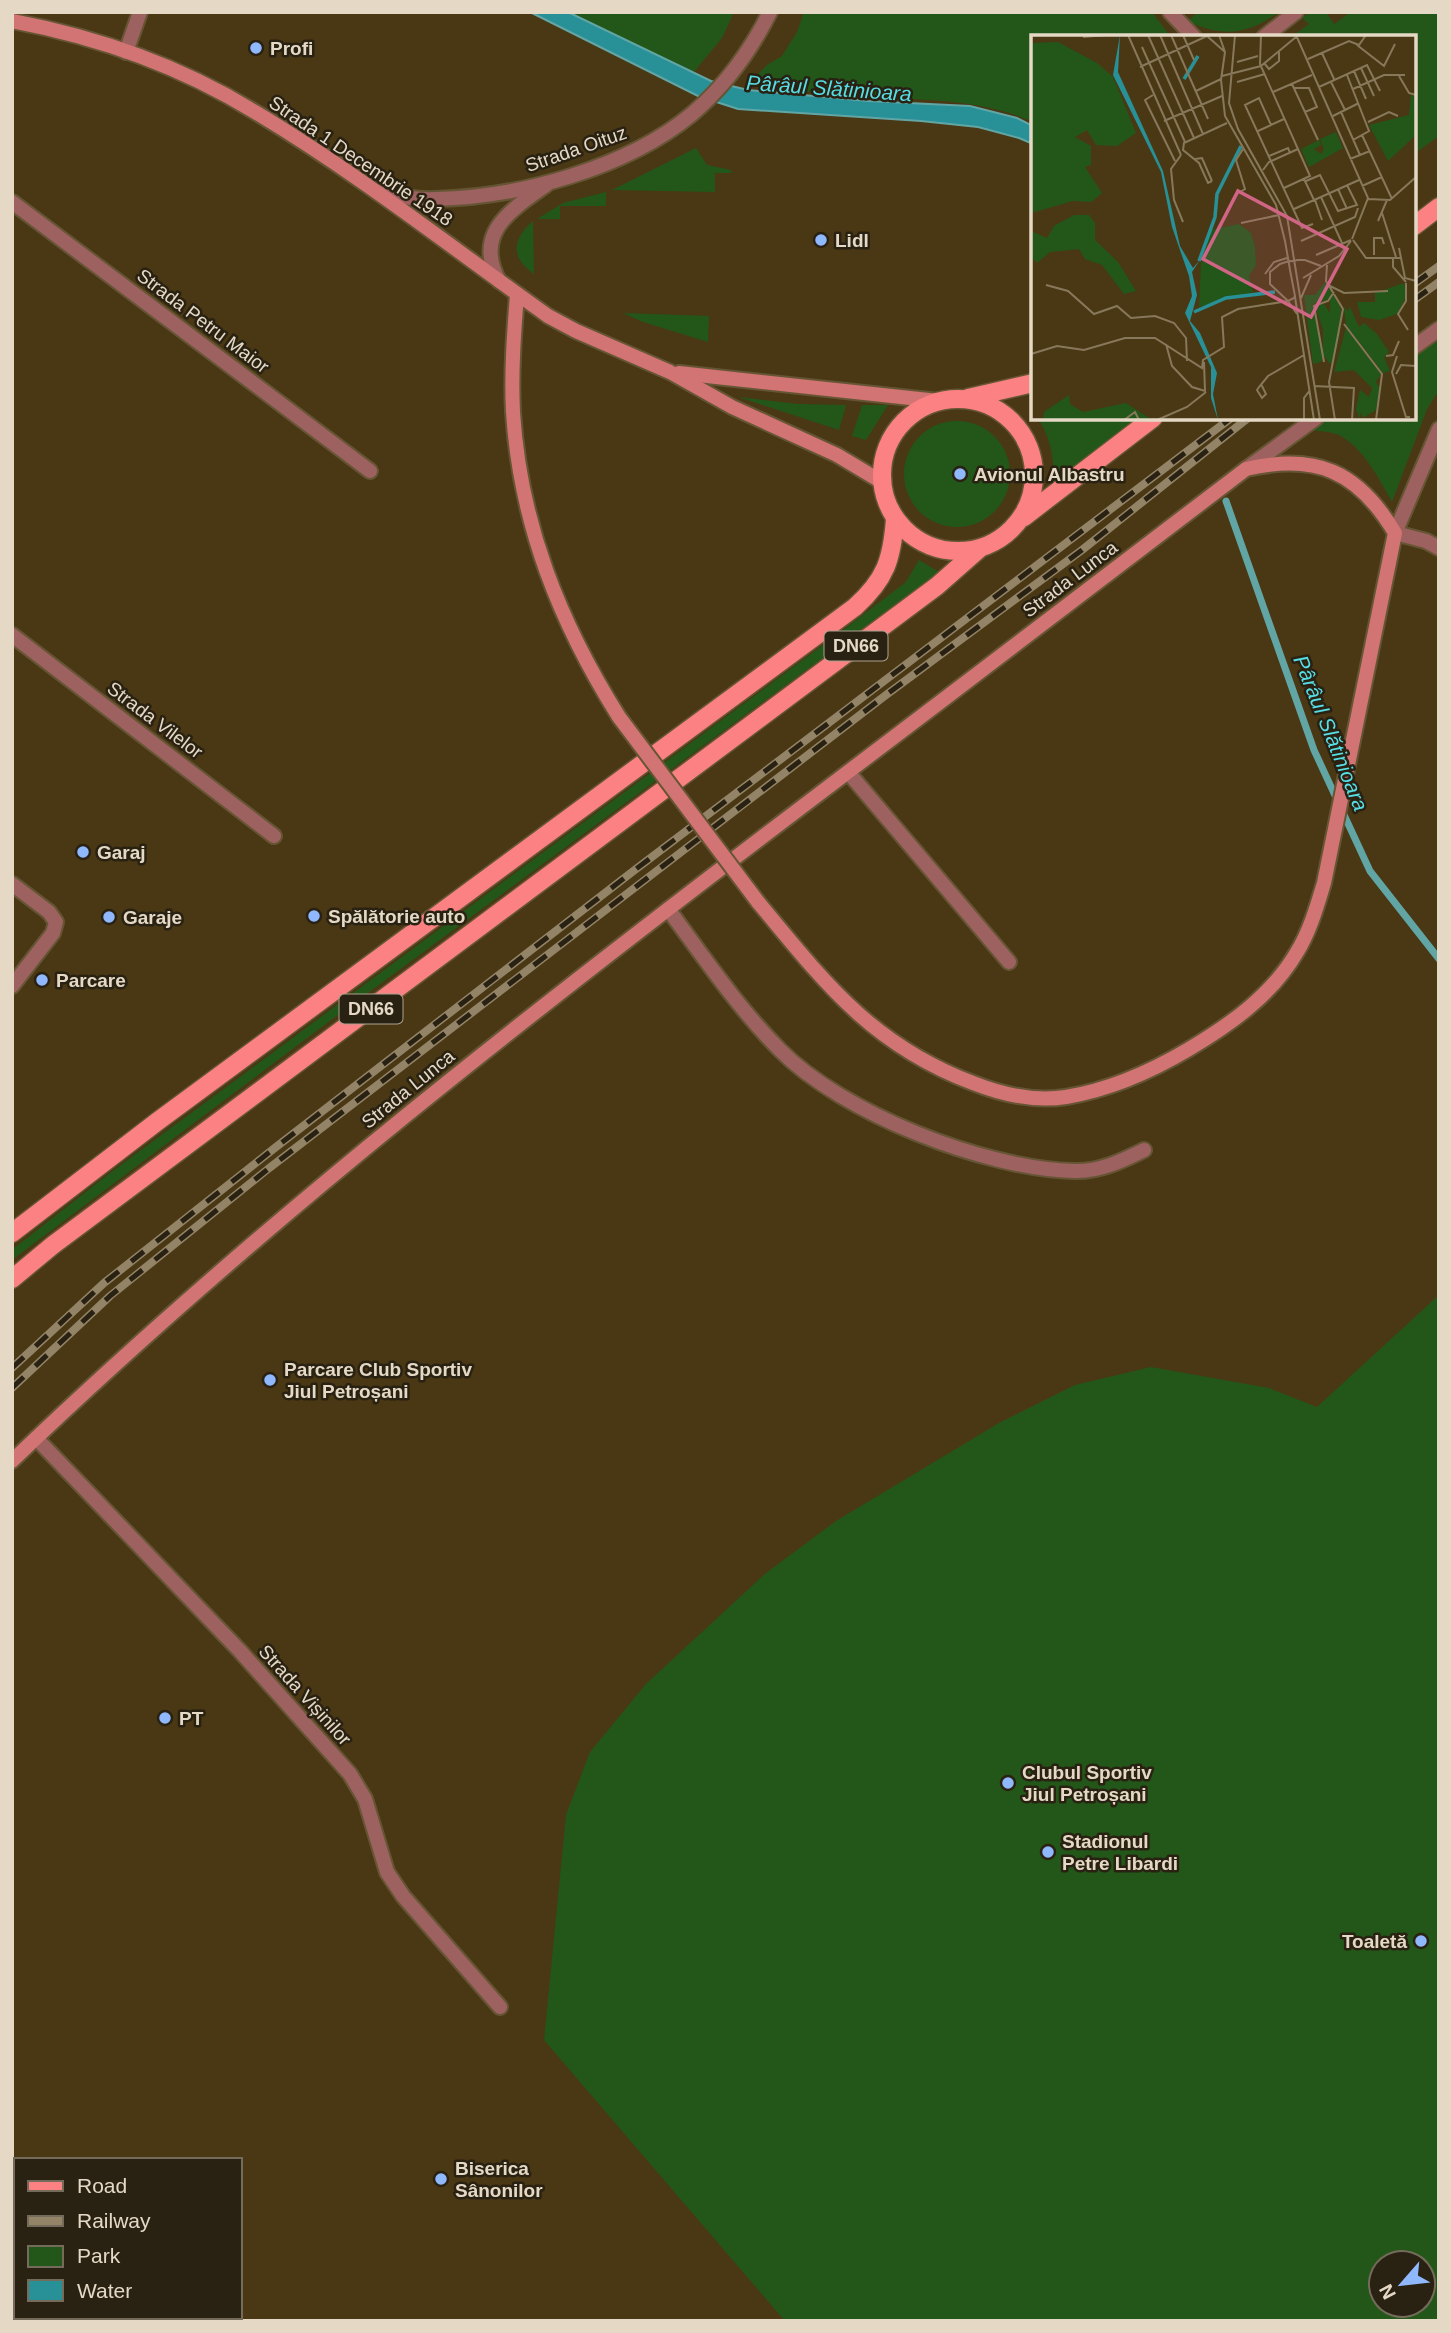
<svg xmlns="http://www.w3.org/2000/svg" width="1451" height="2333" viewBox="0 0 1451 2333" font-family="Helvetica,sans-serif">
	<style>
		.green { fill: #225719; fill-rule: evenodd }
		.water { fill: #289097; stroke: #61a6a5; stroke-width: 2 }
		.lines { fill: none; stroke-linecap: round; stroke-linejoin: round }
		.stream { stroke: #61a6a5; stroke-width: 7 }
		.minor-casing { stroke: #665534; stroke-width: 18 }
		.tertiary-casing { stroke: #665534; stroke-width: 18 }
		.secondary-casing { stroke: #665534; stroke-width: 18 }
		.primary-casing { stroke: #665534; stroke-width: 21 }
		.minor { stroke: #9d6160; stroke-width: 14 }
		.tertiary { stroke: #9d6160; stroke-width: 14 }
		.secondary { stroke: #d27473; stroke-width: 14 }
		.primary { stroke: #fb8182; stroke-width: 18 }
		.rail-casing { stroke: #938367; stroke-width: 8 }
		.rail { stroke: #292112; stroke-width: 5; stroke-dasharray: 16; stroke-linecap: butt }
		.secondary-bridge-casing { stroke: #665534; stroke-width: 18; stroke-linecap: butt }
		.secondary-bridge { stroke: #d27473; stroke-width: 14 }
		.poi-dot { fill: #90b8fd; stroke: #292112; stroke-width: 2.5 }
		.labels { text-anchor: middle; dominant-baseline: central; stroke-width: 5; stroke-linejoin: round; paint-order: stroke }
		.shield { fill: #292112; stroke: #ada290; stroke-width: 2 }
		.shield-label { font-size: 18px; font-weight: bold; fill: #e5d9c6 }
		.poi-label { font-size: 19px; font-weight: bold; fill: #e5d9c6; stroke: #292112; text-anchor: start }
		.street-label { font-size: 19px; fill: #e5d9c6; stroke: #292112 }
		.water-label { font-size: 21px; font-style: italic; fill: #57dde5; stroke: #292112 }
		.inset-river { fill: none; stroke: #289097; stroke-width: 3.5 }
		.inset-road { fill: none; stroke: #88785b; stroke-width: 2 }
		.view { fill: #d06586; fill-opacity: 0.15; stroke: #d06586; stroke-width: 3.5 }
		.inset-edge { fill: none; stroke: #e5d9c6; stroke-width: 3.5 }
	</style>
	<rect width="100%" height="100%" fill="#4a3814"/>
	<g class="green">
		<polygon points="569,12 734,12 722,38 693,73"/>
		<path d="M 804,12 L 1152,12 L 1171,37 L 1033,37 L 1033,122 C 982,99 925,100 870,97 C 829,94 788,90 747,85 L 767,65 L 782,56 L 797,32 Z"/>
		<path d="M 1199,12 L 1279,12 C 1246,36 1223,37 1187,21 Z"/>
		<polygon points="1310,12 1326,12 1334,24 1351,12 1439,12 1439,136 1414,154 1414,37 1291,37 1309,24 1302,18"/>
		<polygon points="696,148 707,165 731,170 732,173 715,173 715,192 612,190"/>
		<polygon points="606,192 606,206 560,206 560,219 537,219 563,203"/>
		<path d="M 533,221 L 534,274 C 510,257 512,240 533,221 Z"/>
		<polygon points="623,313 709,316 708,342 643,322"/>
		<path d="M 1439,339 L 1439,390 L 1427,409 L 1392,502 C 1379,479 1364,448 1339,435 C 1331,432 1320,431 1311,430 L 1327,418 L 1414,418 L 1414,356 Z"/>
		<polygon points="738,397 798,404 846,405 839,430"/>
		<polygon points="862,405 888,405 866,440 852,436"/>
		<path d="M 1038,418 L 1137,418 L 1054,482 C 1054,458 1051,439 1038,418 Z"/>
		<circle cx="957" cy="474" r="53"/>
		<polygon points="919,560 939,572 315,1032 12,1260 13,1249 110,1173 834,637 906,582"/>
		<path d="M 1439,1295 L 1439,2321 L 785,2321 L 544,2040 L 566,1815 L 590,1752 L 646,1684 L 766,1573 L 836,1521 L 999,1423 L 1075,1385 L 1151,1367 L 1269,1388 L 1317,1407 ZM 1381,2263 L 1423,2263 L 1423,2305 L 1381,2305 Z"/>
	</g>
	<polygon class="water" points="530,12 568,12 711,81 748,90 868,101 970,106 1017,118 1033,126 1033,144 1019,138 978,127 921,121 738,109 698,96"/>
	<g class="lines">
		<polyline class="stream" points="1226,501 1314,750 1370,871 1439,959"/>
		<g class="minor-casing">
			<g id="minor">
				<polyline points="1170,12 1194,37"/>
				<polyline points="1264,37 1296,12"/>
				<polyline points="126,52 140,12"/>
				<polyline points="12,202 370,471"/>
				<polyline points="1414,347 1439,329"/>
				<polyline points="1439,429 1395,533 1426,541 1439,548"/>
				<polyline points="1246,469 1316,418"/>
				<polyline points="12,635 274,836"/>
				<polyline points="848,772 1009,962"/>
				<polyline points="12,884 49,912 56,922 53,933 12,986"/>
				<path d="M 668,909 C 703,956 738,1008 780,1050 C 842,1113 985,1169 1074,1171 C 1099,1172 1122,1161 1144,1150"/>
				<polyline points="36,1438 240,1651 350,1774 365,1799 387,1872 403,1896 500,2007"/>
			</g>
		</g>
		<g class="tertiary-casing">
			<g id="tertiary">
				<path d="M 377,192 C 397,196 416,200 436,199 C 520,197 627,168 692,114 C 725,86 751,50 770,12"/>
				<path d="M 499,281 C 473,233 511,210 546,185"/>
			</g>
		</g>
		<g class="secondary-casing">
			<g id="secondary">
				<path d="M 12,21 C 97,37 182,67 255,112 C 357,173 451,247 548,316 L 576,331 L 670,372 L 732,407 L 837,455 L 882,482"/>
				<path d="M 517,294 C 514,333 511,373 513,412 C 520,524 560,623 619,717"/>
				<polyline points="679,373 938,401"/>
				<path d="M 12,1461 C 263,1220 538,1007 815,797 C 959,688 1103,578 1246,469 C 1316,453 1358,471 1395,533 L 1324,883 C 1317,906 1310,931 1297,952 C 1272,995 1231,1024 1189,1049 C 1152,1071 1108,1090 1066,1097 C 1035,1102 1001,1094 973,1083 C 872,1045 824,982 758,902"/>
			</g>
		</g>
		<g class="primary-casing">
			<g id="primary">
				<polyline points="1414,226 1439,207"/>
				<polyline points="968,398 1033,383"/>
				<circle cx="958" cy="475" r="76"/>
				<polyline points="1024,517 1153,418"/>
				<path d="M 12,1233 L 158,1121 L 855,607 C 886,579 892,559 895,519"/>
				<polyline points="12,1279 53,1245 937,586 979,549"/>
			</g>
		</g>
		<use href="#minor" class="minor"/>
		<use href="#tertiary" class="tertiary"/>
		<use href="#secondary" class="secondary"/>
		<use href="#primary" class="primary"/>
		<g class="rail-casing">
			<g id="rail">
				<polyline points="1414,284 1439,266"/>
				<polyline points="1414,300 1439,282"/>
				<polyline points="12,1368 104,1283 276,1147 636,869 1231,418"/>
				<polyline points="12,1388 110,1296 268,1169 886,695 1082,550 1248,418"/>
			</g>
		</g>
		<use href="#rail" class="rail"/>
		<g class="secondary-bridge-casing">
			<polyline id="secondary-bridge" points="619,717 758,902"/>
		</g>
		<use href="#secondary-bridge" class="secondary-bridge"/>
	</g>
	<g class="poi-dot">
		<circle cx="256" cy="48" r="7"/>
		<circle cx="821" cy="240" r="7"/>
		<circle cx="960" cy="474" r="7"/>
		<circle cx="83" cy="852" r="7"/>
		<circle cx="314" cy="916" r="7"/>
		<circle cx="109" cy="917" r="7"/>
		<circle cx="42" cy="980" r="7"/>
		<circle cx="270" cy="1380" r="7"/>
		<circle cx="165" cy="1718" r="7"/>
		<circle cx="1008" cy="1783" r="7"/>
		<circle cx="1048" cy="1852" r="7"/>
		<circle cx="1421" cy="1941" r="7"/>
		<circle cx="441" cy="2179" r="7"/>
	</g>
	<g class="labels">
		<g class="shield">
			<rect x="824.5" y="631.5" width="63" height="29" rx="5"/>
			<rect x="339.5" y="994.5" width="63" height="29" rx="5"/>
		</g>
		<g class="shield-label">
			<text x="856" y="646">DN66</text>
			<text x="371" y="1009">DN66</text>
		</g>
		<g class="poi-label">
			<text x="270" y="48">Profi</text>
			<text x="835" y="240">Lidl</text>
			<text x="974" y="474">Avionul Albastru</text>
			<text x="97" y="852">Garaj</text>
			<text x="328" y="916">Spălătorie auto</text>
			<text x="123" y="917">Garaje</text>
			<text x="56" y="980">Parcare</text>
			<text x="284" y="1369">Parcare Club Sportiv<tspan x="284" dy="22">Jiul Petroșani</tspan></text>
			<text x="179" y="1718">PT</text>
			<text x="1022" y="1772">Clubul Sportiv<tspan x="1022" dy="22">Jiul Petroșani</tspan></text>
			<text x="1062" y="1841">Stadionul<tspan x="1062" dy="22">Petre Libardi</tspan></text>
			<text x="1407" y="1941" text-anchor="end">Toaletă</text>
			<text x="455" y="2168">Biserica<tspan x="455" dy="22">Sânonilor</tspan></text>
		</g>
		<g class="street-label">
			<text transform="translate(576 149) rotate(-19)">Strada Oituz</text>
			<text transform="translate(361 161) rotate(34)">Strada 1 Decembrie 1918</text>
			<text transform="translate(203 321) rotate(37)">Strada Petru Maior</text>
			<text transform="translate(1070 579) rotate(-37)">Strada Lunca</text>
			<text transform="translate(155 720) rotate(37)">Strada Vilelor</text>
			<text transform="translate(408 1089) rotate(-39)">Strada Lunca</text>
			<text transform="translate(305 1695) rotate(48)">Strada Vișinilor</text>
		</g>
		<g class="water-label">
			<text transform="translate(829 88) rotate(4)">Pârâul Slătinioara</text>
			<text transform="translate(1331 733) rotate(68)">Pârâul Slătinioara</text>
		</g>
	</g>
	<g transform="translate(1031 35)">
		<rect width="385" height="385" fill="#4a3814"/>
		<path d="M 27,7 L 66,28 L 82,42 L 105,98 L 86,111 L 65,110 L 56,95 L 44,102 L 60,111 L 60,130 L 54,132 L 71,158 L 60,167 L 42,166 L 0,178 L 0,8 ZM 380,60 L 385,61 L 385,100 L 357,126 L 338,90 L 378,80 ZM 305,97 L 312,113 L 278,132 L 270,114 L 288,105 L 290,110 L 283,114 L 290,119 L 293,114 L 289,104 ZM 43,180 L 58,180 L 64,188 L 64,205 L 87,227 L 105,256 L 93,259 L 71,230 L 54,224 L 48,214 L 19,217 L 6,228 L 0,222 L 0,196 L 16,203 L 23,191 ZM 208,189 L 220,198 L 224,211 L 225,230 L 218,241 L 222,257 L 168,272 L 170,229 L 179,195 ZM 294,247 L 310,273 L 309,299 L 302,329 L 298,328 L 292,319 L 292,294 L 284,271 L 293,269 L 299,278 L 299,264 L 282,269 L 292,326 L 282,329 L 273,260 L 284,260 ZM 373,248 L 376,260 L 366,279 L 348,285 L 330,282 L 326,267 L 344,267 L 344,258 ZM 313,272 L 317,276 L 319,272 L 328,292 L 333,288 L 346,299 L 358,317 L 353,322 L 359,336 L 352,338 L 315,290 ZM 315,293 L 350,339 L 345,347 L 349,354 L 345,375 L 332,383 L 329,377 L 329,385 L 325,374 L 329,355 L 338,362 L 341,353 L 323,335 L 303,337 ZM 38,360 L 39,369 L 52,377 L 95,368 L 121,385 L 12,385 L 13,377 Z" fill="#225719"/>
		<path d="M 89,0 L 87,37 L 132,136 L 149,211 L 162,233 L 169,225 L 161,237 L 166,260 L 159,286 L 169,298 L 186,338 L 182,359 L 187,385 L 180,363 L 180,332 L 154,278 L 161,261 L 158,241 L 141,192 L 130,137 L 82,40 Z" fill="#289097"/>
		<path class="inset-river" d="M 153,44 L 167,21M 168,226 L 184,182 L 186,159 L 210,111M 163,277 L 195,263 L 244,257"/>
		<path class="inset-road" d="M 97,0 L 150,120M 117,0 L 163,103M 129,0 L 172,99M 140,0 L 177,84M 152,0 L 163,25M 188,0 L 194,17 L 190,45 L 194,81 L 245,170 L 254,206 L 257,223 L 259,235 L 264,261 L 263,263 L 257,266 L 239,249 L 239,237 L 249,229 L 255,227 L 267,225 L 274,225 L 290,231M 204,0 L 198,68 L 207,94 L 256,181 L 289,385M 230,0 L 229,29 L 279,141 L 253,153M 265,0 L 337,163 L 321,204M 176,1 L 194,17M 52,2 L 75,0M 326,10 L 353,31 L 364,9M 111,12 L 154,107M 291,18 L 303,44M 277,24 L 318,6 L 328,10 L 335,0M 206,27 L 227,21M 233,28 L 238,34 L 248,26 L 248,17M 109,32 L 176,1M 330,33 L 343,61M 323,36 L 335,64M 316,40 L 338,96 L 322,105M 191,41 L 230,31 L 265,2M 368,41 L 378,58 L 385,60M 206,47 L 234,39M 300,47 L 314,75M 261,49 L 287,105M 288,52 L 336,30 L 349,56M 263,53 L 278,53 L 286,72 L 274,77M 322,54 L 353,40 L 374,40M 165,56 L 190,44M 242,57 L 281,40M 122,60 L 114,65 L 144,126M 310,77 L 329,120M 302,81 L 328,68M 133,86 L 191,61M 337,87 L 358,77 L 367,81M 240,90 L 228,63 L 214,70 L 271,193 L 282,189M 227,96 L 253,84M 331,100 L 361,164M 150,120 L 140,134 L 143,165 L 152,187M 238,121 L 257,113 L 259,118M 164,124 L 171,123 L 181,146M 319,124 L 339,116M 232,135 L 238,127 L 267,114M 273,144 L 283,165M 181,146 L 177,148 L 168,128 L 152,115 L 153,108 L 196,88M 275,146 L 289,140 L 307,176 L 326,170 L 316,150M 331,151 L 351,142M 307,154 L 316,174M 209,157 L 214,154 L 205,125 L 212,114M 290,162 L 311,208M 337,164 L 359,165 L 385,142M 284,165 L 291,185M 263,174 L 328,145M 351,178 L 365,222M 347,186 L 356,165M 210,188 L 248,180M 322,205 L 335,223 L 370,223M 270,206 L 324,182 L 327,173M 368,213 L 374,243 L 385,246M 285,220 L 320,205M 343,220 L 343,203 L 351,203 L 353,209M 362,223 L 362,232 L 375,247M 296,230 L 295,246 L 312,274 L 298,347 L 304,385M 234,239 L 243,227 L 256,223M 272,243 L 308,221 L 320,206M 375,248 L 375,266 L 367,279 L 377,295M 15,250 L 37,256 L 63,279 L 86,271 L 100,283 L 124,281 L 143,288 L 155,303 L 156,326M 297,250 L 313,258 L 357,256M 264,262 L 283,385M 270,263 L 280,240M 313,289 L 351,339 L 345,385M 135,309 L 141,331 L 161,352 L 174,356 L 173,327M 0,319 L 26,311 L 53,315 L 94,303 L 124,303 L 171,333 L 172,325 L 193,312 L 191,282 L 207,274 L 257,266 L 266,279M 355,321 L 362,320 L 368,306M 366,321 L 361,337 L 375,382 L 379,382M 293,327 L 283,271 L 297,266 L 303,257M 365,339 L 370,330 L 385,331M 230,349 L 235,359 L 231,363 L 226,355 L 228,352 L 237,341 L 273,320M 283,351 L 323,353 L 321,385M 93,385 L 104,377 L 108,385M 126,385 L 156,372 L 175,357M 273,385 L 273,363 L 279,355"/>
		<path class="view" d="M 207,156 L 316,214 L 280,282 L 172,224 Z"/>
		<rect width="385" height="385" class="inset-edge"/>
	</g>
	<rect width="1451" height="2333" fill="none" stroke="#e5d9c6" stroke-width="28"/>
	<rect x="14" y="2158" width="228" height="161" fill="#292112" stroke="#746b5a" stroke-width="2"/>
	<rect x="28" y="2181" width="35" height="10" fill="#fb8182" stroke="#746b5a" stroke-width="2"/>
	<text x="77" y="2193" font-size="21" fill="#e5d9c6">Road</text>
	<rect x="28" y="2216" width="35" height="10" fill="#938367" stroke="#746b5a" stroke-width="2"/>
	<text x="77" y="2228" font-size="21" fill="#e5d9c6">Railway</text>
	<rect x="28" y="2246" width="35" height="21" fill="#225719" stroke="#746b5a" stroke-width="2"/>
	<text x="77" y="2263" font-size="21" fill="#e5d9c6">Park</text>
	<rect x="28" y="2280" width="35" height="21" fill="#289097" stroke="#746b5a" stroke-width="2"/>
	<text x="77" y="2298" font-size="21" fill="#e5d9c6">Water</text>
	<g transform="translate(1402 2284) rotate(242)"><circle r="33" fill="#292112" stroke="#746b5a" stroke-width="2"/>
	<path d="M0-5L12 26L0 18L-12 26Z" fill="#90b8fd"/>
	<text y="-10" font-size="19" font-weight="bold" text-anchor="middle" fill="#e5d9c6">N</text>
	</g>
</svg>
